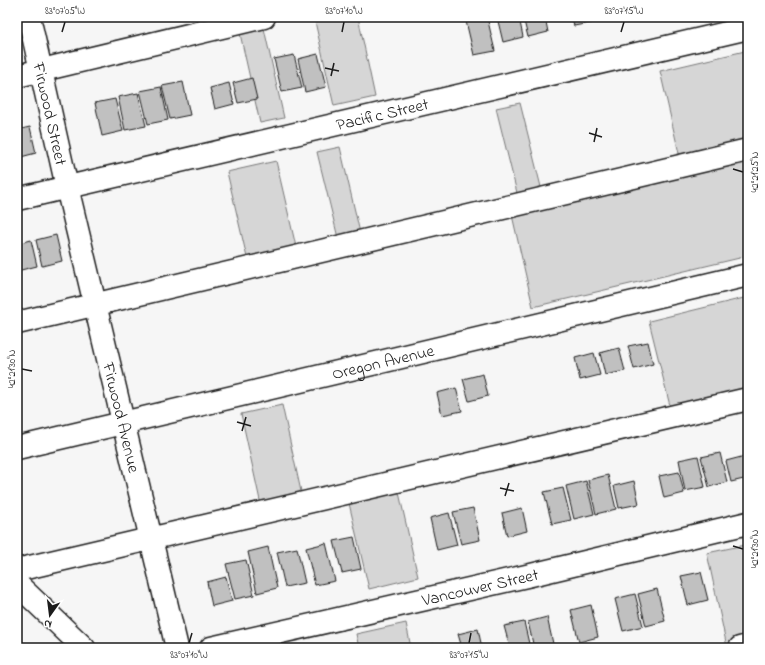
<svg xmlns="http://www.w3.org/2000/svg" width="765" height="665" font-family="'Indie Flower',sans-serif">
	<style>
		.green { fill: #d6d6d6; stroke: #797979 }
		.building { fill: #c0c0c0; stroke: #1c1c1c }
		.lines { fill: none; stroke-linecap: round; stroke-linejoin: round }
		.minor-casing { stroke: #1c1c1c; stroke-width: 25 }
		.minor { stroke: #fff; stroke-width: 22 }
		.ticks { fill: none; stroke: #1c1c1c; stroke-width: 1.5 }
		.labels { text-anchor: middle; stroke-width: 3.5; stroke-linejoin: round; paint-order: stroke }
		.street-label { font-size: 17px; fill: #1c1c1c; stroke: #fff }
		.neatline { fill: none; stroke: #1c1c1c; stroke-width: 1.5 }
		.ticks-label { font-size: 10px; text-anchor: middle; fill: #1c1c1c }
	</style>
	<rect width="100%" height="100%" fill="#f6f6f6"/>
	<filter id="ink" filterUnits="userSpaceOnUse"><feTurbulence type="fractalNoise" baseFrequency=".025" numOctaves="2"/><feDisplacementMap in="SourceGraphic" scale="8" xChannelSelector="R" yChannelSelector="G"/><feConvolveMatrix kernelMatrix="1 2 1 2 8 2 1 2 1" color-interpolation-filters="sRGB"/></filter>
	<g filter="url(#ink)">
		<path class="green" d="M314 17H358L375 97 334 106Z
			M263 24 284 118 260 123 239 29Z
			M745 51 748 65V146L681 162 660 71Z
			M520 103 543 195 519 201 496 108Z
			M340 147 361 237 339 242 317 152Z
			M748 160V256L533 307 512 215Z
			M276 161 297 251 248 262 227 172Z
			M748 297V391L671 410 649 321Z
			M282 405 302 496 261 505 241 414Z
			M398 488 418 577 369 589 348 499Z
			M745 545 748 562V643L727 647 707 553Z
			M406 623 411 648H359L356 634Z"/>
		<path class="building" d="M465 17H487L495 51 474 55Z
			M497 17H519L523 37 503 42Z
			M523 17H545L548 32 528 37Z
			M572 17H594L595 22 574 26Z
			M596 17H617L597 22Z
			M318 54 326 87 305 92 298 59Z
			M294 55 302 88 282 92 274 59Z
			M252 78 257 99 238 103 233 83Z
			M183 82 190 115 170 119 162 86Z
			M229 83 234 104 215 109 210 88Z
			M161 87 168 120 148 124 140 91Z
			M138 93 146 126 125 130 118 97Z
			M115 99 123 131 102 136 95 103Z
			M30 127 36 153 17 158V130Z
			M56 235 62 261 42 266 36 240Z
			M31 240 37 266 17 271V244Z
			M648 342 653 364 634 369 628 346Z
			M619 348 625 371 605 375 600 353Z
			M594 353 600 375 580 380 575 358Z
			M483 374 488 396 469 401 463 379Z
			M456 388 462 411 442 415 437 393Z
			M720 453 727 482 709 487 701 457Z
			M698 456 705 487 685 491 679 460Z
			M745 456 748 478 731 482 726 461Z
			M679 472 684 493 664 498 659 476Z
			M608 475 616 509 596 514 588 480Z
			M586 481 594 514 574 519 566 486Z
			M634 481 639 504 619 508 614 486Z
			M563 488 571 520 552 524 544 492Z
			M473 508 480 540 461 544 453 512Z
			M522 508 527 531 507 536 502 513Z
			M449 513 457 545 437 550 430 518Z
			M354 537 361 569 342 573 334 541Z
			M326 543 335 581 315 585 306 548Z
			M268 547 277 588 257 593 248 552Z
			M297 548 305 583 285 587 277 552Z
			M246 560 254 595 235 599 226 564Z
			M701 572 708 600 688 605 681 576Z
			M226 577 232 601 212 606 207 582Z
			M657 589 665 621 646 626 638 594Z
			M635 594 643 626 623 631 615 599Z
			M591 605 598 637 579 642 571 610Z
			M547 617 554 648H534L528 622Z
			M524 622 530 648H510L504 626Z
			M478 629 482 648H462L458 634Z
			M434 644 435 648H416Z"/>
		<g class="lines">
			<g class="minor-casing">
				<g id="minor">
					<path id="s1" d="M29 17 67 187 177 648"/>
					<path d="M17 76 264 17"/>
					<path id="s2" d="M17 199 748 28"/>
					<path d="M17 323 748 150"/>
					<path id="s3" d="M17 448 748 275"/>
					<path d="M17 570 748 399"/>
					<path d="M17 584 84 648"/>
					<path id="s4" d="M211 648 531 575 748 523"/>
					<path d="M740 648 748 646"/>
				</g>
			</g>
			<use href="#minor" class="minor"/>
		</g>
	</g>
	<path class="ticks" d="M62 32 65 22M342 32 344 22M621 32 624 22M325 68 339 71M331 76 334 63M589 133 602 137M594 142 597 128M733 169 743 172M22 369 32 371M237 422 251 426M242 431 246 417M500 488 514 491M505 496 509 483M733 546 743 549M189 643 192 633M469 643 471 633"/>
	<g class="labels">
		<g class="street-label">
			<text dy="6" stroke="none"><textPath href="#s2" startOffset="375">Pacific Street</textPath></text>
			<text dy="6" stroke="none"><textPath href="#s1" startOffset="99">Firwood Street</textPath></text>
			<text dy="6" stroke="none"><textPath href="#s3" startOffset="376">Oregon Avenue</textPath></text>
			<text dy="6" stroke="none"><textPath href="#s1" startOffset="411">Firwood Avenue</textPath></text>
			<text dy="6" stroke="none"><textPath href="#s4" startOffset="276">Vancouver Street</textPath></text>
		</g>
	</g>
	<rect width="765" height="665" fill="none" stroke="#fff" stroke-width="44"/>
	<g transform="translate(50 615) rotate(194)" stroke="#ffffff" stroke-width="3" paint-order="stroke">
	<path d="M0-3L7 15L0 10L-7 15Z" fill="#1c1c1c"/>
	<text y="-6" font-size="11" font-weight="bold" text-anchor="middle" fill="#1c1c1c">N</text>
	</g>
	<rect x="22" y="22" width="721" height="621" class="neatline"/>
	<g class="ticks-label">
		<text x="65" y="14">83°07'05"W</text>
		<text x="344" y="14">83°07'10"W</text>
		<text x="624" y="14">83°07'15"W</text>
		<text transform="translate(754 172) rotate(-90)" y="4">42°21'25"N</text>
		<text transform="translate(11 369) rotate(-90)" y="4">42°21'30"N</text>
		<text transform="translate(754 549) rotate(-90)" y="4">42°21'30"N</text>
		<text x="189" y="658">83°07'10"W</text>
		<text x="469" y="658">83°07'15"W</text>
	</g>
</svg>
